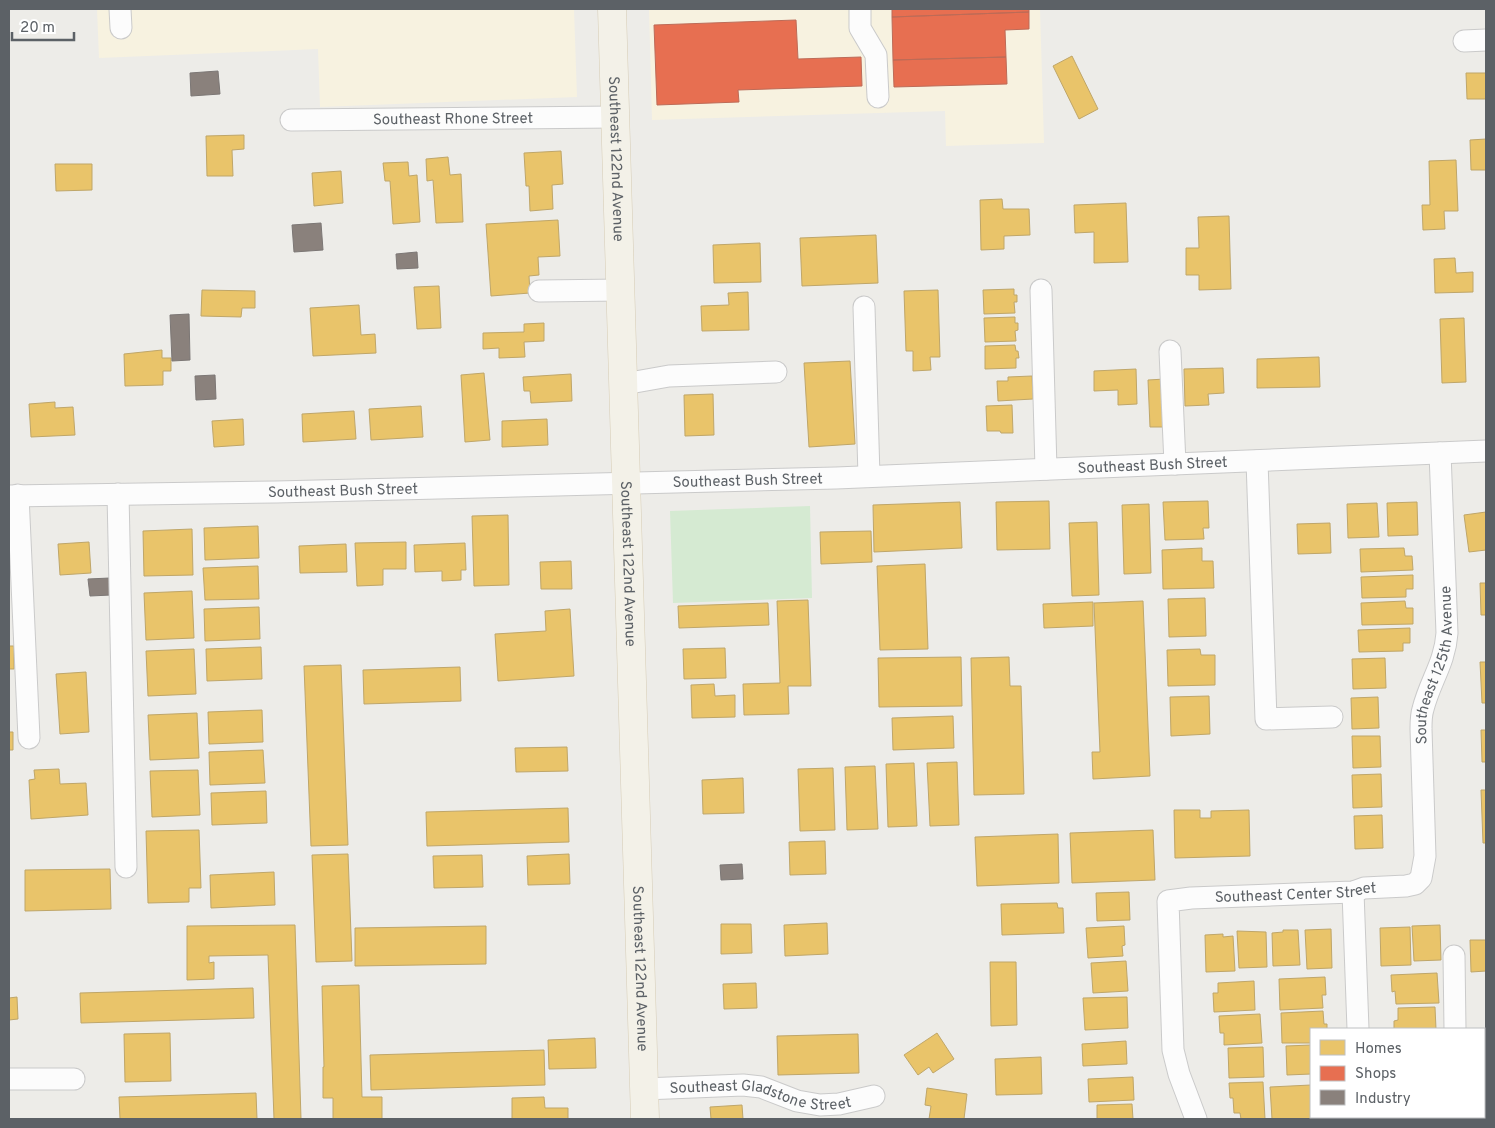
<svg xmlns="http://www.w3.org/2000/svg" width="1495" height="1128" font-family="Overpass,sans-serif">
	<style>
		.commercial { fill: #f7f2e0 }
		.green { fill: #d5ead2 }
		.homes { fill: #e9c46a; stroke: #bfa669 }
		.shops { fill: #e76f51; stroke: #bd6b57 }
		.industry { fill: #8a817c; stroke: #7c7775 }
		.lines { fill: none; stroke-linecap: round; stroke-linejoin: round }
		.minor-casing { stroke: #cacaca; stroke-width: 23 }
		.major-casing { stroke: #d6ccb5; stroke-width: 29 }
		.minor { stroke: #fcfcfc; stroke-width: 21 }
		.major { stroke: #f3f1e8; stroke-width: 28 }
		.labels { text-anchor: middle; stroke-width: 5; stroke-linejoin: round; paint-order: stroke }
		.street-label { font-size: 15px; fill: #5c6166; stroke: #fff }
	</style>
	<rect width="100%" height="100%" fill="#edece8"/>
	<path class="commercial" d="M97 9H574L577 97 320 107 318 49 99 58Z
		M649 9H1040L1044 143 946 146 945 111 652 120Z"/>
	<path class="green" d="M810 506 812 598 673 603 670 511Z"/>
	<path class="homes" d="M1072 56 1098 109 1079 119 1053 66Z
		M1466 73H1486V99H1467Z
		M244 135V149L232 150 233 176H207L206 136Z
		M1486 139V170H1471L1470 140Z
		M561 151 563 184 552 185 553 209 530 211 529 186H526L524 153Z
		M448 157 450 175 461 174 463 222 436 223 433 180 427 181 426 159Z
		M1456 160 1458 211H1444L1445 229 1423 230 1422 205H1430L1429 161Z
		M408 162 409 176 417 175 420 222 393 224 390 181H385L383 163Z
		M55 164H92V190L56 191Z
		M341 171 343 203 314 206 312 173Z
		M1002 199 1003 209H1029L1030 235 1004 236V249L981 250 980 200Z
		M1126 203 1128 262 1094 263V232L1075 233 1074 205Z
		M1229 216 1231 289 1199 290V275H1186V248H1199L1198 217Z
		M558 220 560 256 538 257 539 275 529 276 530 293 491 296 486 224Z
		M876 235 878 283 802 286 800 238Z
		M760 243 761 282 714 283 713 245Z
		M1455 258 1456 273 1473 272V292L1435 293 1434 259Z
		M439 286 441 328 417 329 414 287Z
		M1014 289V295H1017V302H1014L1015 313 984 314 983 290Z
		M202 290 255 291V308H242L241 317 201 316Z
		M938 290 940 357H930L931 370 913 371V351H906L904 291Z
		M748 292 749 330 702 331 701 306 729 305 728 293Z
		M359 305 361 335 375 334 376 353 313 356 310 308Z
		M1015 317V323H1018V330L1015 331 1016 341 985 342 984 318Z
		M1464 318 1466 382 1442 383 1440 319Z
		M544 323V341L524 342 525 357 499 358V348L483 349V333L524 332V324Z
		M1015 345 1016 351H1018L1019 358H1016V368L985 369V346Z
		M162 350V358H171V371H163V385L125 386 124 354Z
		M1319 357 1320 387 1257 388V359Z
		M850 361 855 444 809 447 804 363Z
		M1223 368 1224 393 1208 394 1209 405 1185 406 1184 369Z
		M1136 369 1137 404 1118 405V390L1094 391V371Z
		M484 373 490 440 465 442 461 375Z
		M571 374 572 401 531 403 530 391H524L523 377Z
		M1032 376 1033 399 998 401 997 381H1008V377Z
		M1165 379 1167 427H1150L1148 380Z
		M713 394 714 435 685 436 684 395Z
		M55 402V408L73 407 75 435 31 437 29 404Z
		M1012 405 1013 433H1001L1000 431H987L986 406Z
		M421 406 423 437 371 440 369 409Z
		M354 411 356 439 303 442 302 414Z
		M243 419 244 445 214 447 212 421Z
		M547 419 548 445 502 447V421Z
		M1049 501 1050 549 997 550 996 502Z
		M1208 501 1209 528H1203L1204 539 1165 540 1163 502Z
		M960 502 962 548 874 552 873 505Z
		M1417 502 1418 535 1388 536 1387 503Z
		M1377 503 1379 537 1348 538 1347 504Z
		M1149 504 1151 573 1124 574 1122 505Z
		M1486 512V550L1469 552 1464 515Z
		M508 515 509 585 474 586 472 516Z
		M1097 522 1099 595 1072 596 1069 523Z
		M1330 523 1331 553 1298 554 1297 524Z
		M258 526 259 558 205 560 204 528Z
		M192 529 193 575 144 576 143 531Z
		M871 531 872 562 821 564 820 532Z
		M89 542 91 573 60 575 58 544Z
		M406 542V569H383V585L357 586 355 543Z
		M465 543 466 570H461V580L442 581V571L415 572 414 545Z
		M346 544 347 572 300 573 299 546Z
		M1202 548V561H1213L1214 588 1163 589 1162 550Z
		M1404 548 1405 556H1412L1413 570 1361 572 1360 549Z
		M571 561 572 589H541L540 562Z
		M925 564 928 649 880 650 877 566Z
		M258 566 259 599 205 600 203 568Z
		M1413 575V589H1406V597L1362 598 1361 577Z
		M1480 583H1486V615H1481Z
		M192 591 194 638 146 640 144 593Z
		M1205 598 1206 636 1169 637 1168 599Z
		M808 600 811 686H788L789 714 744 715 743 684 780 683 777 601Z
		M1143 601 1150 776 1093 779 1092 752H1100L1094 603Z
		M1405 601 1406 608H1413V624L1362 625 1361 603Z
		M1093 602V626L1044 628 1043 604Z
		M768 603 769 625 679 628 678 606Z
		M259 607 260 639 205 641 204 609Z
		M570 609 574 676 498 681 495 634 546 631 545 611Z
		M1410 628V643H1403V651L1359 652 1358 630Z
		M9 646H14V669H9Z
		M261 647 262 679 207 681 206 649Z
		M725 648 726 678 684 679 683 649Z
		M194 649 196 694 148 696 146 651Z
		M1200 649 1201 655H1215V685L1168 686 1167 650Z
		M961 657 962 706 879 707 878 658Z
		M1009 657 1010 686H1021L1024 794 974 795 971 658Z
		M1385 658 1386 688 1353 689 1352 659Z
		M1480 662H1486V703H1482Z
		M341 665 348 845 311 846 304 666Z
		M460 667 461 701 364 704 363 670Z
		M86 672 89 732 60 734 56 674Z
		M714 684 715 696 735 695V717L692 718 691 685Z
		M1209 696 1210 734 1171 736 1170 697Z
		M1378 697 1379 728 1352 729 1351 698Z
		M262 710 263 742 209 744 208 712Z
		M197 713 199 758 150 760 148 715Z
		M953 716 954 748 893 750 892 718Z
		M1481 730H1486V762H1482Z
		M9 732H13V750H9Z
		M1352 736H1380L1381 767 1353 768Z
		M567 747 568 771 516 772 515 748Z
		M263 750 265 783 210 785 209 752Z
		M957 762 959 825 930 826 927 763Z
		M914 763 917 826 888 827 886 764Z
		M875 766 878 829 847 830 845 767Z
		M833 768 835 830 800 831 798 769Z
		M59 769 60 784 86 783 88 815 31 819 29 780 35 779 34 770Z
		M198 770 200 815 152 817 150 771Z
		M1381 774 1382 807 1353 808 1352 775Z
		M743 778 744 813 703 814 702 780Z
		M1481 790H1486V843H1483Z
		M266 791 267 823 212 825 211 793Z
		M568 808 569 842 427 846 426 812Z
		M1174 810H1200V818H1211V811L1249 810 1250 856 1175 858Z
		M1382 815 1383 848 1355 849 1354 816Z
		M199 830 201 888H189V902L148 903 146 831Z
		M1153 830 1155 880 1072 883 1070 833Z
		M1058 834 1059 883 977 886 975 837Z
		M825 841 826 874 790 875 789 842Z
		M348 854 352 961 316 962 312 855Z
		M569 854 570 884 528 885 527 856Z
		M482 855 483 887 434 888 433 856Z
		M110 869 111 909 25 911V870Z
		M274 872 275 905 211 908 210 875Z
		M1129 892 1130 920 1097 921 1096 893Z
		M1057 903 1058 908H1063L1064 933 1002 935 1001 904Z
		M827 923 828 954 785 956 784 925Z
		M721 924H751L752 953 721 954Z
		M295 925 301 1119H274L268 955 209 956V963L214 962V979L187 980V926Z
		M1440 925 1441 960 1414 961 1412 926Z
		M486 926V964L355 966V928Z
		M1124 926 1125 945 1122 946 1123 956 1088 958 1086 928Z
		M1410 927 1411 965 1381 966 1380 928Z
		M1331 929 1332 968 1307 969 1305 930Z
		M1283 930H1298L1300 965 1273 966 1272 933 1283 932Z
		M1237 931 1266 932 1267 967 1239 968Z
		M1223 934V937L1233 936 1235 971 1206 972 1205 935Z
		M1470 940H1486V971L1471 972Z
		M1126 961 1128 991 1093 993 1091 963Z
		M990 962H1016L1017 1025 991 1026Z
		M1437 973 1439 1003 1396 1004 1395 991 1392 992 1391 975Z
		M1325 977 1326 995H1322L1323 1008 1280 1010 1279 979Z
		M1254 981 1255 1010 1214 1012 1213 993H1218V983Z
		M756 983 757 1008 724 1009 723 984Z
		M359 985 362 1097H382V1119H333V1098H323V1067H324L322 986Z
		M253 988 254 1018 81 1023 80 993Z
		M17 997 18 1019 9 1020V998Z
		M1127 997 1128 1028 1085 1030 1083 998Z
		M1435 1007 1436 1029H1394V1021L1398 1020V1008Z
		M1323 1011 1324 1024H1327V1029H1311V1043H1282L1281 1013Z
		M1260 1014 1262 1043 1224 1045V1033H1220L1219 1016Z
		M170 1033 171 1081 125 1082 124 1034Z
		M937 1033 954 1059 933 1073 929 1067 918 1075 904 1055Z
		M858 1034 859 1073 778 1075 777 1036Z
		M595 1038 596 1068 549 1069 548 1040Z
		M1126 1041 1127 1064 1083 1066 1082 1044Z
		M1311 1045V1074L1287 1075 1286 1046Z
		M1263 1047 1264 1077 1229 1078 1228 1048Z
		M544 1050 545 1085 371 1090 370 1055Z
		M1041 1057 1042 1094 996 1095 995 1059Z
		M1133 1077 1134 1100 1089 1102 1088 1079Z
		M1263 1082 1265 1119H1241L1240 1113H1234L1233 1098H1230L1229 1083Z
		M1311 1085V1117H1316V1119H1272L1270 1087Z
		M927 1088 967 1094 964 1119H929L931 1106 925 1105Z
		M256 1093 257 1119H120L119 1097Z
		M544 1097 545 1108H568V1119H512V1098Z
		M1132 1104 1133 1119H1097V1105Z
		M742 1105 743 1119H711L710 1107Z
		M1394 1117H1419V1119H1394Z"/>
	<path class="shops" d="M892 9H1029V12L892 17Z
		M1029 12V29L1005 30 1006 57 893 60 892 17Z
		M796 20 798 59 861 57 862 86 738 90 739 102 657 105 654 25Z
		M1006 57 1007 84 894 87 893 60Z"/>
	<path class="industry" d="M218 71 220 94 191 96 190 73Z
		M321 223 323 250 294 252 292 225Z
		M417 252 418 268 397 269 396 254Z
		M189 314 190 360 172 361 170 315Z
		M215 375 216 399 196 400 195 376Z
		M110 578 111 595 90 596 88 579Z
		M742 864 743 879 721 880 720 865Z"/>
	<g class="lines">
		<g class="minor-casing">
			<g id="minor">
				<path d="M120 9 121 28"/>
				<path d="M860 9V28L876 55 878 97"/>
				<path d="M1464 41 1486 40"/>
				<path id="s1" d="M291 120 616 117"/>
				<path d="M1041 290 1046 469"/>
				<path d="M539 291 621 290"/>
				<path d="M864 307 869 476"/>
				<path d="M1170 351 1175 464"/>
				<path d="M624 384 669 376 776 372"/>
				<path d="M1257 461 1266 719 1332 717"/>
				<path d="M118 494 126 867"/>
				<path d="M18 495 29 738"/>
				<path id="s2" d="M9 496 276 492 836 478 1486 451"/>
				<path d="M1353 892 1358 1029"/>
				<path d="M1454 956 1455 1029"/>
				<path d="M9 1079H74"/>
				<path id="s3" d="M644 1089 743 1085 761 1087 797 1101 820 1105 839 1104 874 1096"/>
				<path d="M1460 1117V1119"/>
				<path id="s4" d="M1196 1119 1179 1074 1173 1050 1168 901 1191 898 1353 892 1364 888 1406 886 1415 884 1421 878 1425 856 1421 729C1421 723 1421 715 1423 709 1430 681 1445 663 1447 633L1440 453"/>
			</g>
		</g>
		<g class="major-casing">
			<g id="major">
				<path id="s5" d="M612 9 645 1119"/>
			</g>
		</g>
		<use href="#minor" class="minor"/>
		<use href="#major" class="major"/>
	</g>
	<g class="labels">
		<g class="street-label">
			<text dy="5" stroke="none"><textPath href="#s1" startOffset="162">Southeast Rhone Street</textPath></text>
			<text dy="5" stroke="none"><textPath href="#s5" startOffset="150">Southeast 122nd Avenue</textPath></text>
			<text dy="5" stroke="none"><textPath href="#s2" startOffset="1144">Southeast Bush Street</textPath></text>
			<text dy="5" stroke="none"><textPath href="#s2" startOffset="739">Southeast Bush Street</textPath></text>
			<text dy="5" stroke="none"><textPath href="#s2" startOffset="334">Southeast Bush Street</textPath></text>
			<text dy="5" stroke="none"><textPath href="#s5" startOffset="555">Southeast 122nd Avenue</textPath></text>
			<text dy="5" stroke="none"><textPath href="#s4" startOffset="694">Southeast 125th Avenue</textPath></text>
			<text dy="5" stroke="none"><textPath href="#s4" startOffset="350">Southeast Center Street</textPath></text>
			<text dy="5" stroke="none"><textPath href="#s5" startOffset="960">Southeast 122nd Avenue</textPath></text>
			<text dy="5" stroke="none"><textPath href="#s3" startOffset="118">Southeast Gladstone Street</textPath></text>
		</g>
	</g>
	<rect width="1495" height="1128" fill="none" stroke="#5c6166" stroke-width="20"/>
	<rect x="1310" y="1028" width="175" height="90" fill="#ffffff" stroke="#bec0c2"/>
	<rect x="1320" y="1040" width="25" height="15" fill="#e9c46a" stroke="#bec0c2"/>
	<text x="1355" y="1053" font-size="15" fill="#5c6166">Homes</text>
	<rect x="1320" y="1066" width="25" height="15" fill="#e76f51" stroke="#bec0c2"/>
	<text x="1355" y="1078" font-size="15" fill="#5c6166">Shops</text>
	<rect x="1320" y="1090" width="25" height="15" fill="#8a817c" stroke="#bec0c2"/>
	<text x="1355" y="1103" font-size="15" fill="#5c6166">Industry</text>
	<path d="M12 32v8h62v-8" fill="none" stroke="#5c6166" stroke-width="2.5"/>
	<text x="20" y="32" font-size="15" fill="#5c6166" stroke="#ffffff" stroke-width="4" paint-order="stroke">20 m</text>
</svg>
